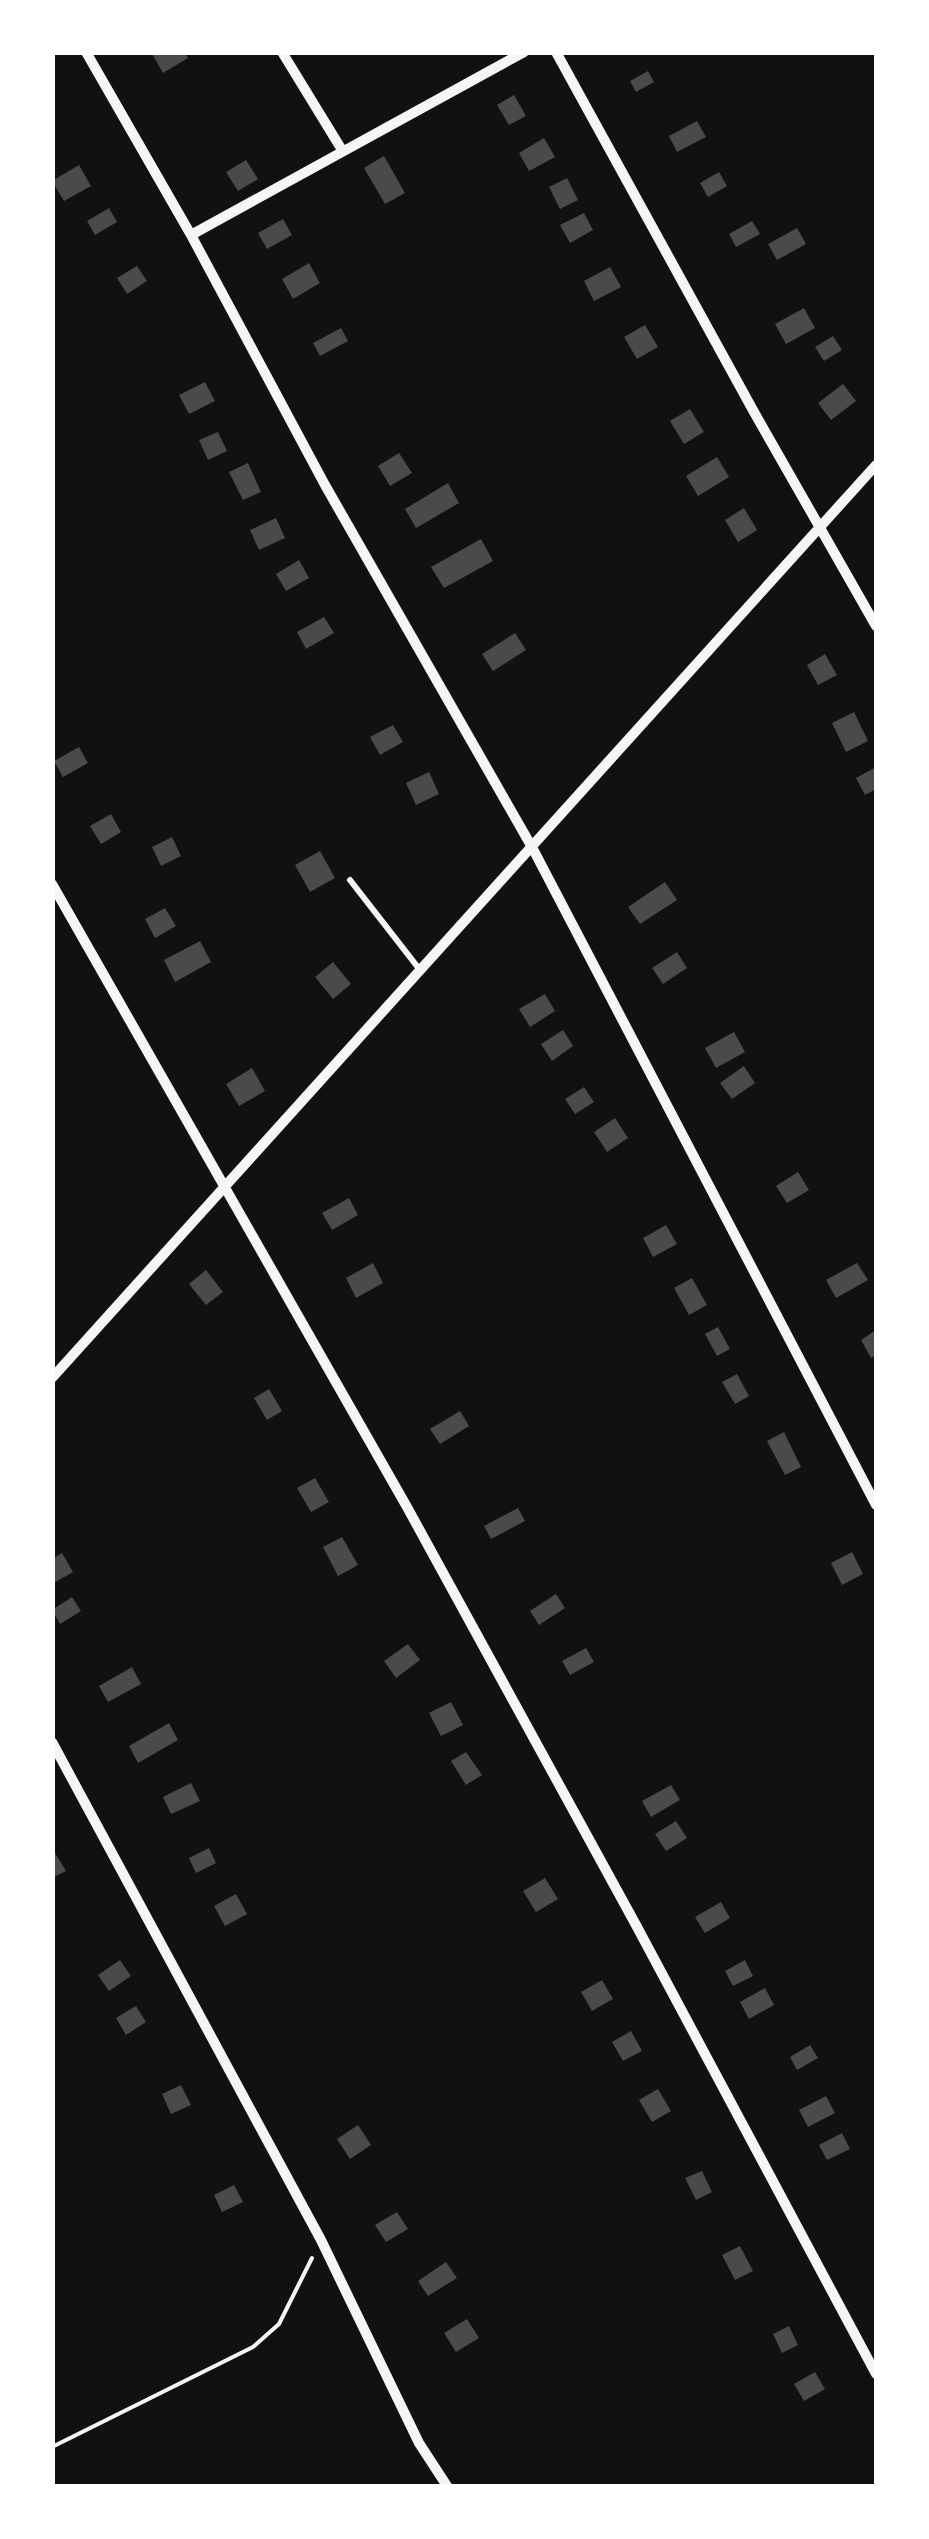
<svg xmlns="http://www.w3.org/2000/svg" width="929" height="2539" font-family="'Work Sans',sans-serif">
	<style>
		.building { fill: #4a4a4a }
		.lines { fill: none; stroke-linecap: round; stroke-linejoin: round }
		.path { stroke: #f5f5f5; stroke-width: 4 }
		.service { stroke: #f5f5f5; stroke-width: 6 }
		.minor { stroke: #f5f5f5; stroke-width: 10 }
	</style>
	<rect width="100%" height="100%" fill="#111"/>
	<path class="building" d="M151 52H184L188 58 163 73Z
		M648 71 654 82 636 92 630 81Z
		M514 95 526 116 509 125 497 105Z
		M697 121 706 137 677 152 669 136Z
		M544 138 555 157 529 171 519 153Z
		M384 156 405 193 385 204 364 168Z
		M246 160 258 179 238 191 226 172Z
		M79 165 91 186 64 201 52 181Z
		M719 172 727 186 708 197 700 183Z
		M567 178 578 200 560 209 549 187Z
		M109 208 117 222 95 235 87 221Z
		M584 213 593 230 570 243 560 225Z
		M283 219 292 235 267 249 258 233Z
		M752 221 760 234 736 247 729 234Z
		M797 228 806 244 777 260 768 244Z
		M309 263 320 283 293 299 282 279Z
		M137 266 147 281 127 294 117 278Z
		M610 267 621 287 594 301 584 281Z
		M804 308 815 328 786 344 775 324Z
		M645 325 658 347 637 359 624 337Z
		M341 328 348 341 320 356 313 343Z
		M833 336 842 350 824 361 815 347Z
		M205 382 215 401 189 414 179 395Z
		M843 384 856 401 831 420 818 403Z
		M690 409 704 432 684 444 670 421Z
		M218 432 227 451 208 460 199 440Z
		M399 453 412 473 390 486 378 466Z
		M717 457 729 477 698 496 686 476Z
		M248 463 261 492 243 500 229 472Z
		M448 483 459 503 416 528 405 509Z
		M744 508 757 530 738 542 725 520Z
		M276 518 285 538 259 550 250 530Z
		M481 539 493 561 444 588 431 567Z
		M299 560 309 578 286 591 276 574Z
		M324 617 334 633 306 649 297 632Z
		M515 633 526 650 493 671 482 654Z
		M825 654 837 675 818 685 807 665Z
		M854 712 868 741 846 752 832 723Z
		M393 725 403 742 380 755 370 737Z
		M79 747 88 763 63 777 54 761Z
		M876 767V789L865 795 856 778Z
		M429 772 439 794 416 805 406 783Z
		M111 814 121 832 101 844 90 826Z
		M172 837 181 856 161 866 152 847Z
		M320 851 335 878 310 892 295 865Z
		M665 882 677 900 640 924 628 907Z
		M165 908 176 926 155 938 145 919Z
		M200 941 211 962 175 982 164 960Z
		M677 952 687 968 663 984 652 968Z
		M333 962 351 984 333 999 315 977Z
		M545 994 555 1011 530 1027 519 1009Z
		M563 1030 573 1046 552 1061 541 1044Z
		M734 1032 745 1052 716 1068 705 1048Z
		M744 1066 755 1083 732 1099 720 1083Z
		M252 1068 265 1091 239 1106 226 1084Z
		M584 1087 594 1102 575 1114 565 1099Z
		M615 1118 628 1138 607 1152 594 1132Z
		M798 1172 809 1190 787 1203 776 1186Z
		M349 1198 358 1215 332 1230 322 1213Z
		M666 1225 677 1244 653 1257 643 1238Z
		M373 1263 383 1283 356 1298 346 1278Z
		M857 1263 868 1280 836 1298 826 1280Z
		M206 1270 223 1292 206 1305 189 1284Z
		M692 1278 707 1305 689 1315 674 1288Z
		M718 1327 730 1349 717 1356 705 1334Z
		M876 1330V1355L871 1358 861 1340Z
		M737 1374 749 1396 735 1404 722 1382Z
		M269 1389 282 1411 267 1420 254 1398Z
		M460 1411 469 1426 440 1444 430 1429Z
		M784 1432 801 1467 785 1475 767 1441Z
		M315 1478 329 1502 311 1512 297 1488Z
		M518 1508 525 1521 491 1539 484 1526Z
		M342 1537 358 1565 338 1576 323 1547Z
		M852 1552 863 1574 842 1585 831 1563Z
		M62 1553 73 1572 52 1584V1559Z
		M556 1594 565 1608 539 1625 530 1611Z
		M72 1597 81 1611 60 1624 52 1610Z
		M408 1644 420 1660 396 1678 384 1661Z
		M586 1648 594 1662 570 1675 562 1661Z
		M132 1667 141 1684 108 1702 99 1686Z
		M451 1702 463 1725 441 1736 429 1713Z
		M169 1723 178 1740 138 1763 129 1746Z
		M466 1752 482 1775 466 1785 451 1761Z
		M191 1783 200 1801 171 1814 163 1797Z
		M671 1785 680 1800 651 1817 642 1801Z
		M676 1821 687 1838 666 1851 655 1834Z
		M52 1848 66 1871 52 1878Z
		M209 1848 216 1863 196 1873 189 1858Z
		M545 1878 558 1899 536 1912 523 1891Z
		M236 1894 247 1914 225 1926 214 1906Z
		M721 1902 730 1918 705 1933 695 1917Z
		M120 1960 131 1976 109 1991 98 1975Z
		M745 1960 753 1976 733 1986 725 1971Z
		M602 1980 613 1999 592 2011 581 1992Z
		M765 1988 774 2005 749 2019 740 2002Z
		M136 2006 146 2022 126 2035 116 2018Z
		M631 2031 642 2051 623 2061 612 2042Z
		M810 2045 818 2058 797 2070 790 2057Z
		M181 2085 191 2105 171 2114 162 2094Z
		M658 2089 671 2111 652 2122 639 2100Z
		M826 2096 835 2113 808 2127 799 2110Z
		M358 2125 371 2145 350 2159 337 2139Z
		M842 2133 850 2149 827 2160 819 2145Z
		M702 2171 712 2192 696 2200 685 2178Z
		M234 2185 243 2202 222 2212 214 2195Z
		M397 2212 408 2229 386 2242 375 2225Z
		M740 2246 753 2271 735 2280 722 2255Z
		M446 2262 457 2278 428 2296 418 2281Z
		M467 2319 479 2338 456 2352 444 2333Z
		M789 2326 798 2345 782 2353 773 2334Z
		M815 2372 825 2389 804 2401 794 2384Z"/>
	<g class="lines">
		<path class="path" d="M54 2446 253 2347 279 2324 312 2258"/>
		<path class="service" d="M350 880 420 970"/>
		<path class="minor" d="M86 52 191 235 325 485 533 849 876 1505
			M282 52 342 150
			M556 52 754 412 876 626
			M191 235 524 52
			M52 884 407 1507 636 1925 876 2374
			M52 1378 876 465
			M52 1742 321 2240 419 2443 447 2486"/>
	</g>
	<rect width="929" height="2539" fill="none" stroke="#ffffff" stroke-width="110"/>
</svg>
